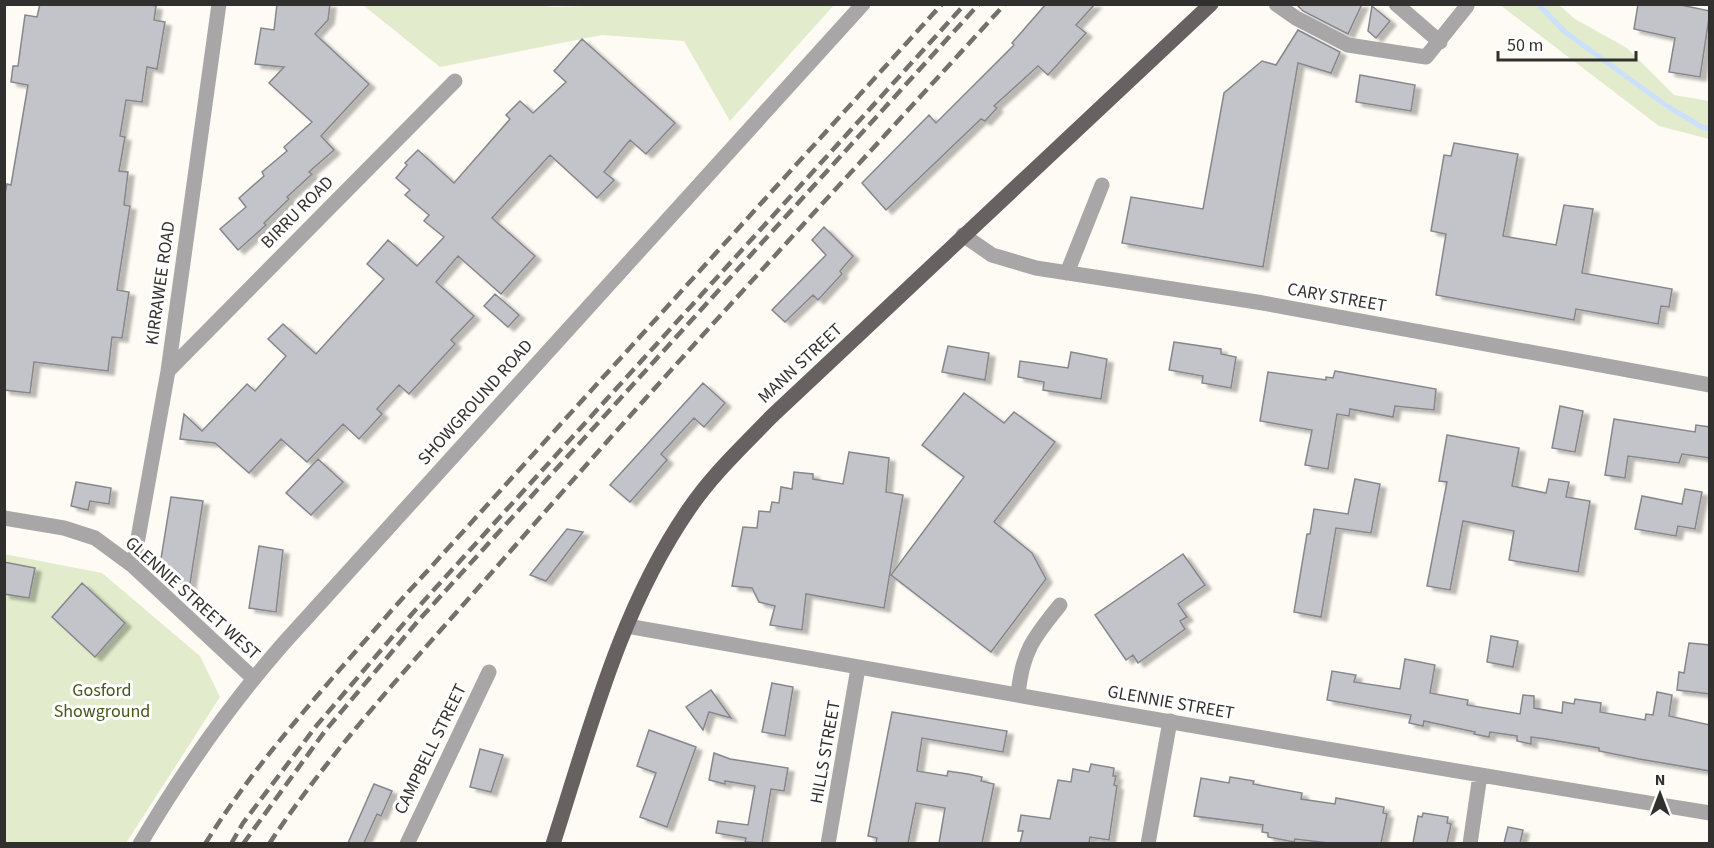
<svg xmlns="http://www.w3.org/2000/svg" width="1714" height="848" font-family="'Source Sans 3',sans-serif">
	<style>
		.green { fill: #e2eccc }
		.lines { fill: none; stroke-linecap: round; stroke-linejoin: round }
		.stream { stroke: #cbe0fd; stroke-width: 5 }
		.building { fill: #c3c3ca; stroke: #86878d; stroke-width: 1.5; filter: url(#shadow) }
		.minor { stroke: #a9a6a7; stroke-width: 15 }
		.major { stroke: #676162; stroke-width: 15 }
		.rail { stroke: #73706d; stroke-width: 4.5; stroke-dasharray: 12 6; stroke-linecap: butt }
		.labels { text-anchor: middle; stroke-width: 6; stroke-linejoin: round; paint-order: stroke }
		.street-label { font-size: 18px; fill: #32302e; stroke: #fff }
		.park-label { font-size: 18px; fill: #485617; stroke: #fff }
	</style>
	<defs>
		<filter id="shadow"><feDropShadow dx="6" dy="4" stdDeviation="1.5" flood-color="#0004"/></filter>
	</defs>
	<rect width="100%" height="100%" fill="#fefaf4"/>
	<path class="green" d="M533 4 554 7 638 4 834 5 730 121 684 41 602 35 440 67 363 5Z
		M1500 5H1559L1575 19 1627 48 1674 95 1709 101V139L1659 126Z
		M4 554 102 573 200 656 220 697 126 843H5Z"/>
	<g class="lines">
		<path class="stream" d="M1538 4 1565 32 1667 106 1702 127 1710 129"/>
	</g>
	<path class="building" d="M40 4H145L156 6 154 20 165 22 157 69 147 67 142 102 126 100 120 136 125 137 119 171 128 172 124 205 130 206 117 290 129 292 122 338 112 337 108 371 34 362 30 393 4 390V198L7 184 11 185 28 85 11 82 13 66H18L25 15 37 17Z
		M277 4H330L328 20 315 34 369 84 321 136 334 150 309 172 312 174 287 197 289 199 264 223 266 225 238 250 220 229 246 207 239 198 264 176 262 172 287 151 284 147 312 122 269 83 284 67 255 64 261 28 274 30Z
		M1046 4H1095L1076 25 1086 33 1048 75 1038 66 994 106 997 108 985 121 981 119 886 210 862 183 929 115 936 123 1014 45 1012 43Z
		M1296 4H1362L1348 34 1303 11Z
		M1638 4H1676L1710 11 1700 77 1669 72 1675 38 1634 29Z
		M1372 6 1390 21 1376 38 1368 31Z
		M1298 30 1340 52 1331 73 1298 63 1263 267 1122 243 1131 197 1203 209 1224 93 1262 61 1276 65Z
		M582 39 675 123 646 154 630 140 604 172 614 180 597 198 550 155 492 218 535 256 501 294 458 256 436 282 474 316 451 340 455 344 409 394 399 385 377 409 382 414 359 439 343 424 307 462 281 439 249 473 215 443 180 439 184 414 202 431 247 384 255 391 286 356 268 339 283 324 316 354 384 279 367 264 388 240 417 266 444 237 424 221 429 215 405 195 410 190 396 178 407 165 405 163 418 150 454 183 510 119 506 115 520 101 533 113 566 82 554 71Z
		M1360 75 1415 85 1411 111 1356 102Z
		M1454 143 1518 154 1503 236 1556 245 1564 205 1593 209 1582 273 1672 289 1669 307 1661 306 1658 324 1576 309 1574 320 1436 295 1446 234 1431 231 1444 155 1451 156Z
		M824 227 853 256 840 271 842 274 818 300 813 295 785 322 772 310 826 255 812 240Z
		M495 294 519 315 508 327 484 306Z
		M1174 342 1221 349V354L1236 357 1231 388 1202 383 1203 376 1169 370Z
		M948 346 989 353 985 380 942 372Z
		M1071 352 1107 359 1101 399 1043 390 1044 382 1018 377 1020 361 1068 368Z
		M1335 371 1436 389 1434 410 1395 406 1393 417 1350 409 1349 416 1337 414 1328 469 1305 465 1312 430 1260 421 1268 372 1326 380V377L1333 378Z
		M703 383 725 403 704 427 694 418 661 454 667 460 630 502 610 485Z
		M964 393 1004 423 1014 412 1055 442 994 522 1032 553 1046 579 991 652 891 575 964 477 922 445Z
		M1560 406 1583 411 1575 452 1552 448Z
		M1614 419 1695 432 1696 425 1710 427V458L1682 454 1679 463 1628 456 1625 478 1605 475Z
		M1447 435 1519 448 1512 486 1546 493 1549 479 1569 482 1566 497 1590 501 1578 572 1509 560 1514 531 1463 521 1450 590 1427 586 1447 482 1439 481Z
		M849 452 889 458 886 492 903 495 884 608 806 594 802 630 770 625 775 606 759 602 752 588 732 586 743 527 757 528 759 511 770 512 772 502 779 503 781 487 792 489 794 472 813 474V479L843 484Z
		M318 459 343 482 311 515 286 493Z
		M1355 479 1380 484 1371 533 1336 528 1321 617 1294 612 1307 534H1310L1314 509 1348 514Z
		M76 482 111 488 109 504 90 501 88 510 71 506Z
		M1685 489 1702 492 1695 529 1678 526 1676 536 1635 529 1642 496 1682 504Z
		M171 497 203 501 189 590 160 565Z
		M567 529 583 532 546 581 530 575Z
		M259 546 283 550 276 612 249 608Z
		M1183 554 1205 585 1178 604 1187 617 1180 621 1185 629 1138 663 1133 655 1126 660 1095 615Z
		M4 562 35 568 29 598 4 594Z
		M82 583 125 623 95 657 52 617Z
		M1491 636 1518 641 1513 667 1487 662Z
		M1689 643 1710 645V694L1677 690 1679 672 1684 673Z
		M1405 659 1435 665 1430 693 1468 700 1467 705 1520 714 1523 695 1534 696V708L1562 713 1563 702 1574 704 1575 699 1601 703 1600 712 1645 720 1646 714 1653 715 1657 692 1672 695 1669 716 1710 725V771L1639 759 1599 751V748L1546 739 1531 737V744L1517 741V736L1490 732 1489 737 1474 734 1475 732 1424 721 1423 726 1409 723 1411 715 1327 700 1332 671 1356 675 1354 682 1400 689Z
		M772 683 793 687 785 736 762 732Z
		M711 690 731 718 709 712 703 730 686 707Z
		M892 712 1007 731 1003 752 922 738 917 771 947 776 948 771 968 774 982 777 981 781 994 784 982 843H939L945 808 916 803 908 843H876L877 838 868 836Z
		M649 730 696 747 667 827 640 817 656 773 637 766Z
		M480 749 503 755 491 792 470 787Z
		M714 753 730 759 788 768 784 791 771 789 762 843 745 842 746 838 716 833 718 821 748 825 755 786 725 781V784L709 780Z
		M1091 764 1114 768 1113 776H1116L1114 785 1117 786 1109 840 1090 837 1089 843H1020L1023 831H1018L1021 815 1050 819 1058 780 1071 782 1073 769 1089 772Z
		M1230 777 1254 781 1253 784 1302 793 1301 799 1335 804 1336 798 1384 807 1383 813 1387 814 1381 843H1329L1295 839 1294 842 1268 837V833L1262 832 1263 825 1194 816 1201 778 1229 783Z
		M374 784 392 791 381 816 377 814 364 843H348Z
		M1423 813 1448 817 1447 823 1451 824 1447 843H1413L1418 816 1422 817Z
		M1508 827 1523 830 1520 843H1504Z"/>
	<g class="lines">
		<path class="minor" d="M1276 4 1296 18 1348 45 1426 57 1467 6 1465 4
			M1396 4 1440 42
			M963 235 992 255 1036 268 1257 302 1710 385
			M1067 273 1102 185
			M168 371 455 81
			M4 518 64 528 95 538 133 566 253 678
			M133 566 168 371 219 4
			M627 626C987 690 1348 754 1710 813
			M1018 695C1022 652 1033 638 1060 605
			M140 844C182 773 229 706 283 644L863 4
			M407 844 489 672
			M828 844 858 668
			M1148 844 1170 721
			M1470 844 1480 775"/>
		<path class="major" d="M553 844C590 729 620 609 689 509 712 475 742 447 771 417L1211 4"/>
		<path class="rail" d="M205 844C258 759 326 686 391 611L942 4
			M231 844 243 823 317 725 411 615 965 4
			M243 844 325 731 418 621 979 4
			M269 844C338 740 426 648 508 554 670 368 838 187 1005 4"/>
	</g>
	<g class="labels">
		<g class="street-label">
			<text transform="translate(297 212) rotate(-45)" y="6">BIRRU ROAD</text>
			<text transform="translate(160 283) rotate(-82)" y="6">KIRRAWEE ROAD</text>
			<text transform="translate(1337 297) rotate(10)" y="6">CARY STREET</text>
			<text transform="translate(800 363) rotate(-43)" y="6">MANN STREET</text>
			<text transform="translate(475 402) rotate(-48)" y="6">SHOWGROUND ROAD</text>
			<text transform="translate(193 598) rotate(42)" y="6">GLENNIE STREET WEST</text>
			<text transform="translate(1171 702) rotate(10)" y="6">GLENNIE STREET</text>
			<text transform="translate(430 749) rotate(-64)" y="6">CAMPBELL STREET</text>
			<text transform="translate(825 752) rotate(-80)" y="6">HILLS STREET</text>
		</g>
		<g class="park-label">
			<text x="102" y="696">Gosford<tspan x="102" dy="21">Showground</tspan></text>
		</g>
	</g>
	<rect width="1714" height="848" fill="none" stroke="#32302e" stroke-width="12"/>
	<g transform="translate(1660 794)" stroke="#ffffff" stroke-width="4.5" paint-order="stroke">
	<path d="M0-4.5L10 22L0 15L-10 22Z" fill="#32302e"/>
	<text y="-9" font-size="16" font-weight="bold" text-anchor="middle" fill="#32302e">N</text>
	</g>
	<path d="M1498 51v9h138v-9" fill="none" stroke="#32302e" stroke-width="3"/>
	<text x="1507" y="51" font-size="18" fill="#32302e" stroke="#ffffff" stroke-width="4.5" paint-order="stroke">50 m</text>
</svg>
